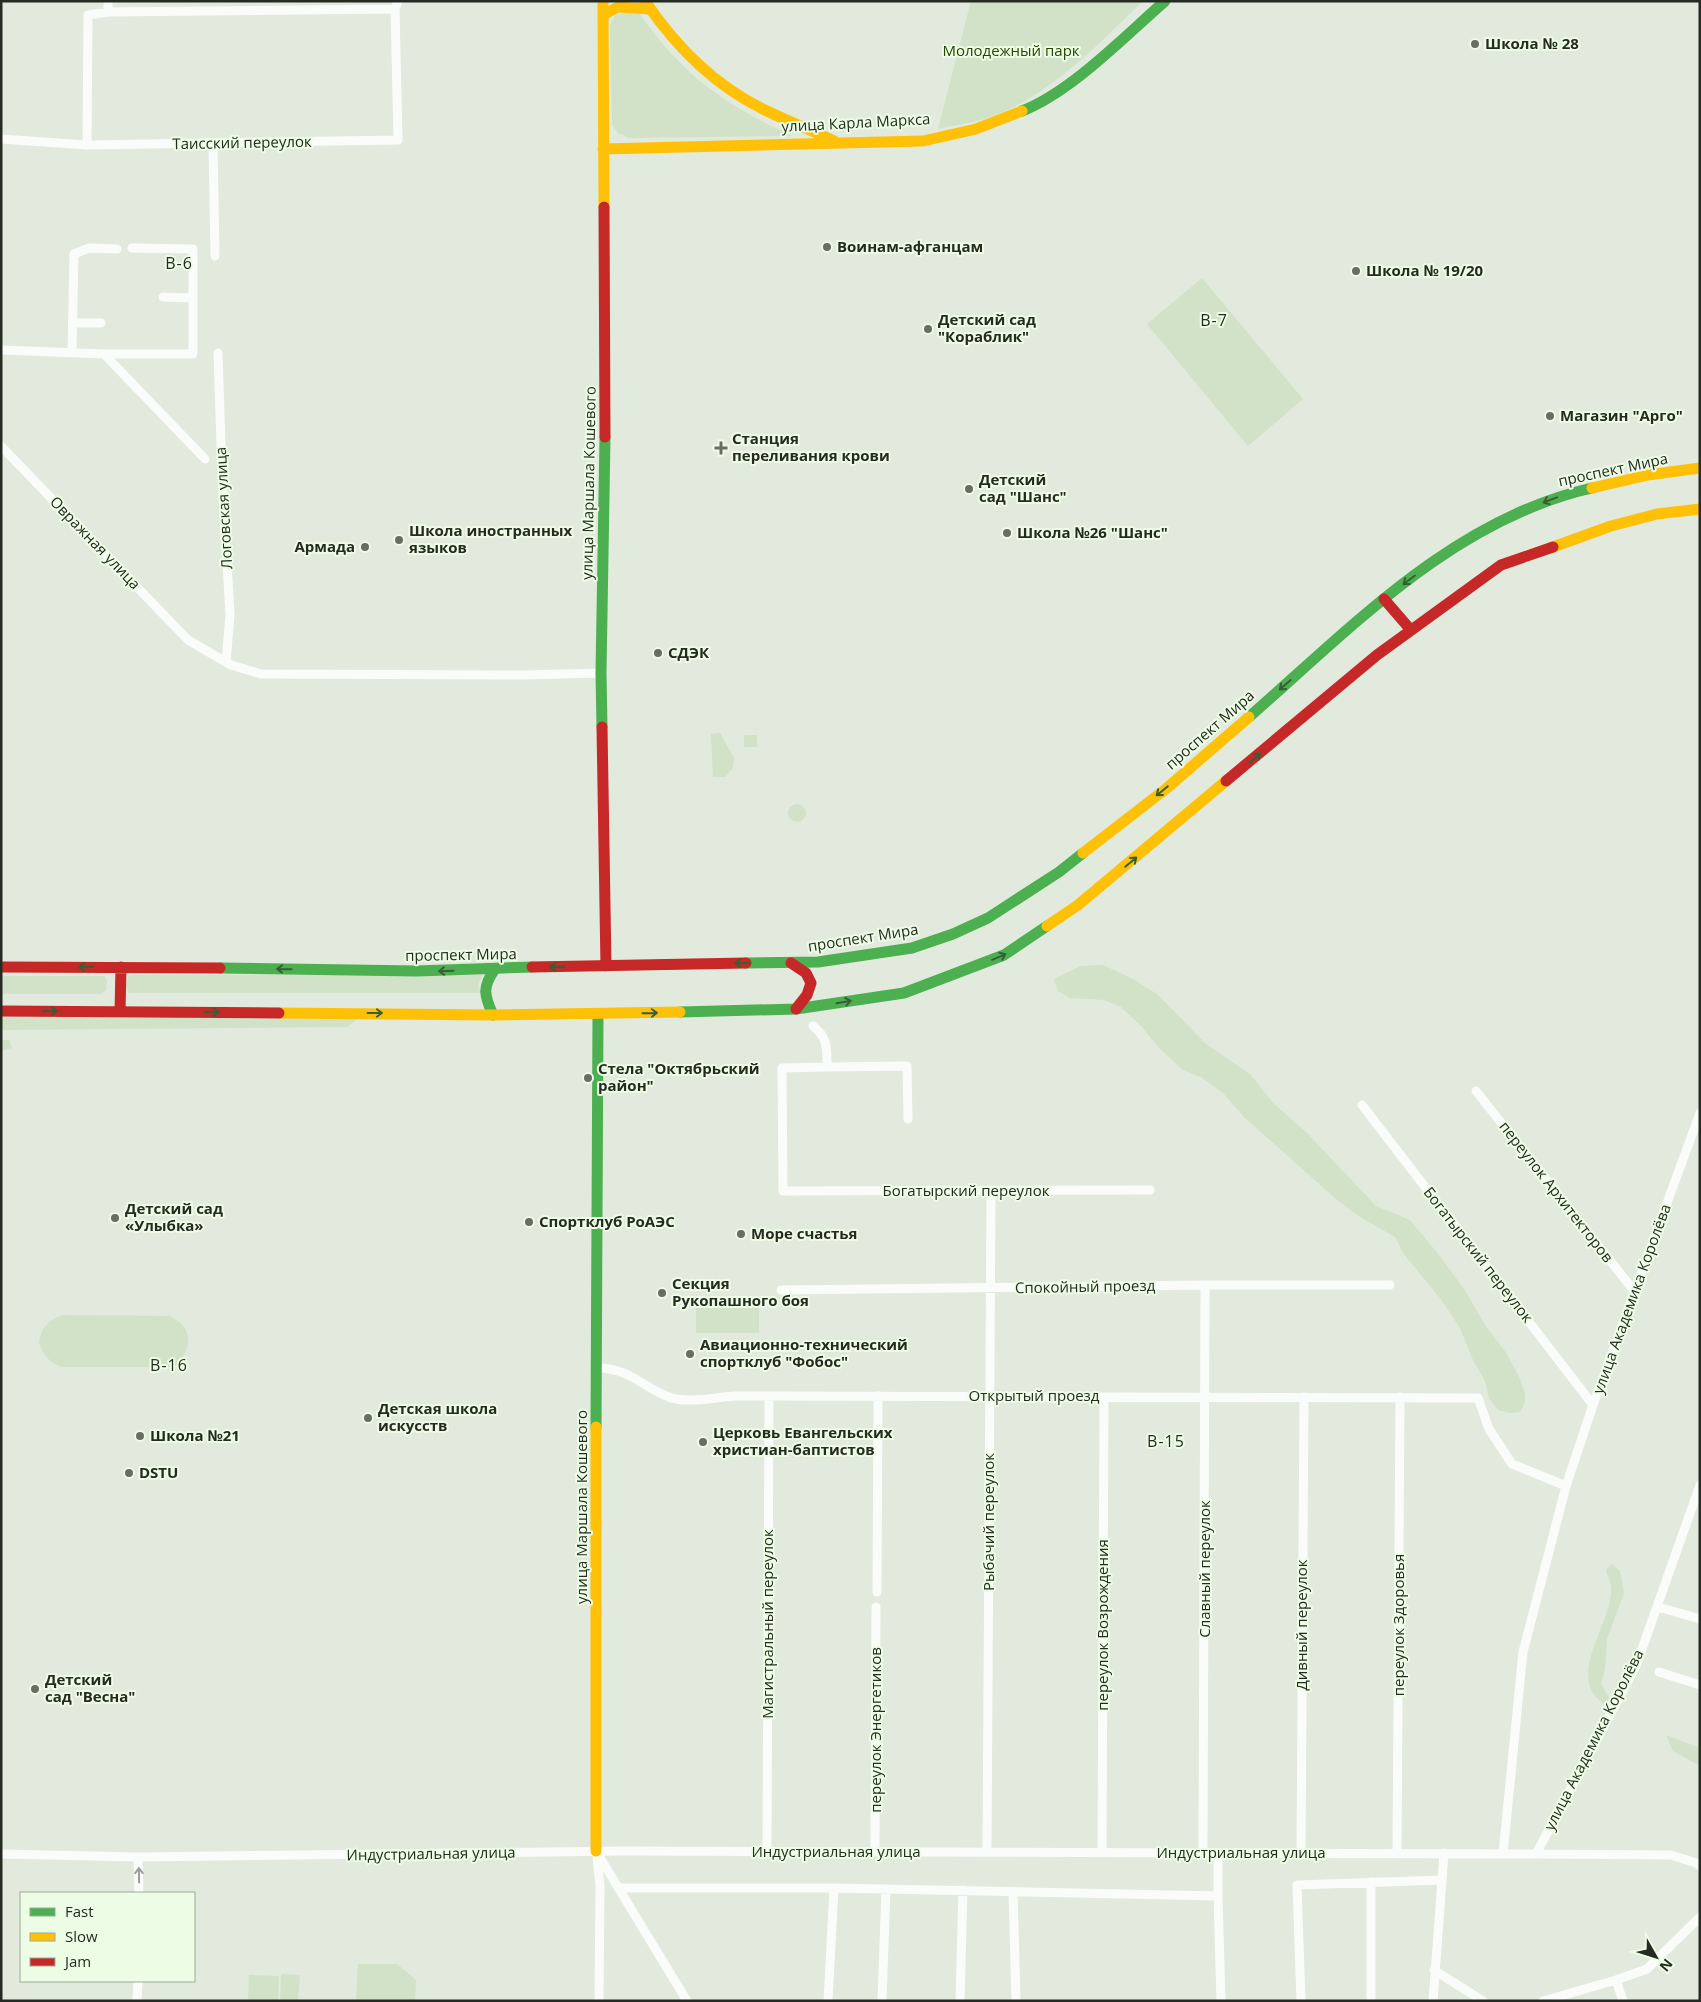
<svg xmlns="http://www.w3.org/2000/svg" width="1701" height="2002" font-family="'Open Sans',sans-serif">
	<style>
		.green { fill: #d1e2c8 }
		.lines { fill: none; stroke-linecap: round; stroke-linejoin: round }
		.street { stroke: #fafcfa; stroke-width: 9 }
		.fast { stroke: #4caf50; stroke-width: 11 }
		.slow { stroke: #ffc107; stroke-width: 11 }
		.jam { stroke: #c62828; stroke-width: 11 }
		.oneway { stroke: #356034 }
		.oneway2 { stroke: #9a9e99 }
		.poi-dot { fill: #676e63; stroke: #edfde5; stroke-width: 2 }
		.labels { text-anchor: middle; stroke-width: 4; stroke-linejoin: round; paint-order: stroke }
		.poi-label { font-size: 15px; font-weight: bold; fill: #252b22; stroke: #edfde5; text-anchor: start }
		.park-label { font-size: 15px; fill: #224800; stroke: #edfde5 }
		.street-label { font-size: 15px; fill: #252b22; stroke: #edfde5 }
		.neighbourhood-label { font-size: 16px; letter-spacing: 1px; fill: #252b22; stroke: #edfde5 }
	</style>
	<rect width="100%" height="100%" fill="#e1eadd"/>
	<path class="green" d="M971 1H1143C1099 43 1058 88 1001 113 982 122 959 124 938 129Z
		M626 13 640 14C682 75 726 106 793 136L629 138 618 133 612 125 610 26 615 15Z
		M1202 278 1303 399 1248 446 1147 324Z
		M720 733 734 758 733 768 725 777H713L711 734Z
		M744 735H757V747H744Z
		M788 813a9 9 0 1 1 18 0a9 9 0 1 1-18 0Z
		M1103 965 1131 978 1157 994 1206 1044 1250 1074 1273 1103 1307 1133 1376 1206 1410 1220 1439 1255 1464 1289 1487 1328 1507 1354 1520 1379 1525 1394V1402L1520 1412 1510 1413 1498 1410 1489 1398 1485 1381 1473 1360 1460 1328 1440 1298 1403 1253 1395 1237 1360 1217 1336 1199 1244 1117 1224 1094 1201 1077 1183 1070 1160 1049 1141 1026 1121 1007 1104 1000 1070 998 1058 991 1054 979 1081 966Z
		M483 974 478 985 481 993H129C125 987 125 981 129 975Z
		M1 976H104L107 980 106 990 101 994H1Z
		M1 1013 363 1015 347 1027 4 1030H1Z
		M1 1040H9L12 1048 1 1051Z
		M696 1299H759V1333H696Z
		M63 1315 169 1316C195 1327 193 1351 173 1367H61C49 1362 43 1355 39 1342 41 1328 49 1319 63 1315Z
		M1612 1564 1620 1571 1624 1593 1607 1639 1605 1669 1601 1684 1610 1699 1604 1704C1563 1676 1615 1621 1611 1585 1610 1580 1607 1575 1606 1570Z
		M1666 1735 1700 1748V1766L1673 1751Z
		M358 1964H397L416 1980 415 2001H356Z
		M281 1974 300 1975 298 2001H280Z
		M249 1975 279 1976 278 2001H248Z"/>
	<g class="lines">
		<path class="street" d="M108 1V12
			M1 139 87 145 398 140 395 9 398 1
			M213 144 215 256
			M87 145 88 15 108 12 395 9
			M132 248 193 249V298
			M73 323H101
			M1 350 104 354H193V298L163 297
			M72 352 74 254 89 248 117 249
			M218 353 222 476 230 615 226 662
			M104 354 205 459
			M1 446 188 640 231 665 261 674 523 675 601 673
			M813 1026C828 1037 827 1050 827 1067L907 1066 908 1119
			M827 1067 782 1068 783 1191 1150 1190
			M1476 1091 1635 1292
			M1362 1105 1593 1405
			M781 1290 1205 1285H1390
			M597 1368C630 1368 642 1387 669 1397 686 1404 717 1397 735 1396L1478 1398 1489 1429 1512 1464 1566 1486
			M877 1592 878 1396
			M1658 1607 1700 1619
			M1659 1672 1700 1685
			M596 1851 687 2001
			M767 1852 769 1396
			M875 1852 876 1607
			M987 1852 991 1192
			M1102 1853 1104 1397
			M1203 1853 1205 1285
			M1301 1853 1304 1397
			M1397 1853 1400 1397
			M1 1854 138 1857 623 1851 1536 1854 1671 1855 1696 1863 1700 1866
			M1503 1854 1523 1652 1566 1486 1593 1405 1700 1113
			M1536 1854 1636 1666 1700 1485
			M138 1857 139 1893
			M597 1857 600 1885 599 2001
			M618 1888H834L828 2001
			M834 1888 1218 1896V1853
			M1013 1892 1016 2001
			M1218 1896 1221 2001
			M1434 1970 1483 2001
			M1616 1980 1623 2001
			M137 2001 138 1981
			M882 2001 886 1889
			M960 2001 963 1890
			M1301 2001 1297 1885 1442 1880
			M1371 2001V1882
			M1433 2001 1444 1853
			M1543 2001 1616 1980 1647 1969 1700 1917"/>
		<path class="fast" d="M1022 111C1071 92 1125 36 1165 1
			M1249 717C1352 627 1454 519 1592 488
			M602 727 601 673 605 437
			M746 963 818 962 912 948 953 934 988 918 1059 872 1083 853
			M220 968 417 971 532 967
			M680 1012 796 1009 904 993 1004 955 1047 926
			M493 1015C484 995 482 987 495 969
			M596 1427 598 1014"/>
		<path class="slow" d="M603 1 604 207
			M645 1C676 47 716 87 767 111 789 122 812 130 834 141
			M603 15 618 7 649 9
			M603 149 923 141 976 129 1022 111
			M1592 488 1648 475 1700 468
			M1553 547 1611 526 1657 514 1700 509
			M1083 853 1167 788 1249 717
			M1047 926 1078 905 1226 781
			M279 1013 493 1015 680 1012
			M596 1851V1427"/>
		<path class="jam" d="M604 207 605 437
			M1384 599 1410 629
			M602 727 606 966
			M1226 781 1377 655 1501 565 1553 547
			M791 963 806 973 811 983 807 995 796 1009
			M1 967 220 968
			M532 967 746 963
			M1 1011 279 1013
			M120 1012 121 967"/>
	</g>
	<defs><path id="oneway-shaft" d="M-6 0H5M1.5-3L5.5 0L1.5 3" fill="none" stroke-width="1.6" stroke-linecap="round" stroke-linejoin="round" transform="scale(1.25)"/></defs>
	<g class="oneway">
		<use href="#oneway-shaft" transform="translate(1550 500) rotate(159)"/>
		<use href="#oneway-shaft" transform="translate(1409 580) rotate(143)"/>
		<use href="#oneway-shaft" transform="translate(1285 685) rotate(139)"/>
		<use href="#oneway-shaft" transform="translate(1255 758) rotate(-40)"/>
		<use href="#oneway-shaft" transform="translate(1162 791) rotate(141)"/>
		<use href="#oneway-shaft" transform="translate(1131 862) rotate(-40)"/>
		<use href="#oneway-shaft" transform="translate(999 957) rotate(-23)"/>
		<use href="#oneway-shaft" transform="translate(742 963) rotate(179)"/>
		<use href="#oneway-shaft" transform="translate(86 967) rotate(-180)"/>
		<use href="#oneway-shaft" transform="translate(557 967) rotate(178)"/>
		<use href="#oneway-shaft" transform="translate(284 969) rotate(-179)"/>
		<use href="#oneway-shaft" transform="translate(446 971) rotate(178)"/>
		<use href="#oneway-shaft" transform="translate(844 1002) rotate(-9)"/>
		<use href="#oneway-shaft" transform="translate(50 1011)"/>
		<use href="#oneway-shaft" transform="translate(212 1012)"/>
		<use href="#oneway-shaft" transform="translate(375 1013)"/>
		<use href="#oneway-shaft" transform="translate(650 1013) rotate(-1)"/>
	</g>
	<use class="oneway2" href="#oneway-shaft" transform="translate(139 1875) rotate(-91)"/>
	<g class="poi-dot">
		<circle cx="1475" cy="44" r="5"/>
		<circle cx="827" cy="247" r="5"/>
		<circle cx="1356" cy="271" r="5"/>
		<circle cx="928" cy="329" r="5"/>
		<circle cx="1550" cy="416" r="5"/>
		<path d="M718.5 440.5h5v5h5v5h-5v5h-5v-5h-5v-5h5z"/>
		<circle cx="969" cy="489" r="5"/>
		<circle cx="1007" cy="533" r="5"/>
		<circle cx="399" cy="540" r="5"/>
		<circle cx="365" cy="547" r="5"/>
		<circle cx="658" cy="653" r="5"/>
		<circle cx="588" cy="1078" r="5"/>
		<circle cx="115" cy="1218" r="5"/>
		<circle cx="529" cy="1222" r="5"/>
		<circle cx="741" cy="1234" r="5"/>
		<circle cx="662" cy="1293" r="5"/>
		<circle cx="690" cy="1354" r="5"/>
		<circle cx="368" cy="1418" r="5"/>
		<circle cx="140" cy="1436" r="5"/>
		<circle cx="703" cy="1442" r="5"/>
		<circle cx="129" cy="1473" r="5"/>
		<circle cx="35" cy="1689" r="5"/>
	</g>
	<g class="labels">
		<g class="poi-label">
			<text x="1485" y="49">Школа № 28</text>
			<text x="837" y="252">Воинам-афганцам</text>
			<text x="1366" y="276">Школа № 19/20</text>
			<text x="938" y="325">Детский сад<tspan x="938" dy="17">"Кораблик"</tspan></text>
			<text x="1560" y="421">Магазин "Арго"</text>
			<text x="732" y="444">Станция<tspan x="732" dy="17">переливания крови</tspan></text>
			<text x="979" y="485">Детский<tspan x="979" dy="17">сад "Шанс"</tspan></text>
			<text x="409" y="536">Школа иностранных<tspan x="409" dy="17">языков</tspan></text>
			<text x="1017" y="538">Школа №26 "Шанс"</text>
			<text x="355" y="552" text-anchor="end">Армада</text>
			<text x="668" y="658">СДЭК</text>
			<text x="598" y="1074">Стела "Октябрьский<tspan x="598" dy="17">район"</tspan></text>
			<text x="125" y="1214">Детский сад<tspan x="125" dy="17">«Улыбка»</tspan></text>
			<text x="539" y="1227">Спортклуб РоАЭС</text>
			<text x="751" y="1239">Море счастья</text>
			<text x="672" y="1289">Секция<tspan x="672" dy="17">Рукопашного боя</tspan></text>
			<text x="700" y="1350">Авиационно-технический<tspan x="700" dy="17">спортклуб "Фобос"</tspan></text>
			<text x="378" y="1414">Детская школа<tspan x="378" dy="17">искусств</tspan></text>
			<text x="713" y="1438">Церковь Евангельских<tspan x="713" dy="17">христиан-баптистов</tspan></text>
			<text x="150" y="1441">Школа №21</text>
			<text x="139" y="1478">DSTU</text>
			<text x="45" y="1685">Детский<tspan x="45" dy="17">сад "Весна"</tspan></text>
		</g>
		<g class="park-label">
			<text x="1011" y="56">Молодежный парк</text>
		</g>
		<g class="street-label">
			<text transform="translate(856 123) rotate(-3)" y="5">улица Карла Маркса</text>
			<text transform="translate(242 143) rotate(-1)" y="5">Таисский переулок</text>
			<text transform="translate(1613 470) rotate(-12)" y="5">проспект Мира</text>
			<text transform="translate(589 483) rotate(-89)" y="5">улица Маршала Кошевого</text>
			<text transform="translate(224 508) rotate(-93)" y="5">Логовская улица</text>
			<text transform="translate(95 543) rotate(46)" y="5">Овражная улица</text>
			<text transform="translate(1210 730) rotate(-41)" y="5">проспект Мира</text>
			<text transform="translate(863 938) rotate(-9)" y="5">проспект Мира</text>
			<text transform="translate(461 955) rotate(-1)" y="5">проспект Мира</text>
			<text x="966" y="1196">Богатырский переулок</text>
			<text transform="translate(1556 1192) rotate(52)" y="5">переулок Архитекторов</text>
			<text transform="translate(1478 1255) rotate(52)" y="5">Богатырский переулок</text>
			<text transform="translate(1085 1287) rotate(-1)" y="5">Спокойный проезд</text>
			<text transform="translate(1632 1299) rotate(-70)" y="5">улица Академика Королёва</text>
			<text x="1034" y="1401">Открытый проезд</text>
			<text transform="translate(582 1507) rotate(-90)" y="5">улица Маршала Кошевого</text>
			<text transform="translate(989 1522) rotate(-90)" y="5">Рыбачий переулок</text>
			<text transform="translate(1205 1569) rotate(-90)" y="5">Славный переулок</text>
			<text transform="translate(768 1624) rotate(-90)" y="5">Магистральный переулок</text>
			<text transform="translate(1103 1625) rotate(-90)" y="5">переулок Возрождения</text>
			<text transform="translate(1302 1625) rotate(-90)" y="5">Дивный переулок</text>
			<text transform="translate(1399 1625) rotate(-90)" y="5">переулок Здоровья</text>
			<text transform="translate(876 1730) rotate(-90)" y="5">переулок Энергетиков</text>
			<text transform="translate(1594 1740) rotate(-63)" y="5">улица Академика Королёва</text>
			<text x="836" y="1857">Индустриальная улица</text>
			<text x="1241" y="1858">Индустриальная улица</text>
			<text transform="translate(431 1854) rotate(-1)" y="5">Индустриальная улица</text>
		</g>
		<g class="neighbourhood-label">
			<text x="179" y="269">В-6</text>
			<text x="1214" y="326">В-7</text>
			<text x="169" y="1371">В-16</text>
			<text x="1166" y="1447">В-15</text>
		</g>
	</g>
	<rect width="1701" height="2002" fill="none" stroke="#252b22" stroke-width="5"/>
	<rect x="20" y="1892" width="175" height="90" fill="#edfde5" stroke="#9da997"/>
	<rect x="30" y="1908" width="25" height="8" fill="#4caf50" stroke="#9da997"/>
	<text x="65" y="1917" font-size="15" fill="#252b22">Fast</text>
	<rect x="30" y="1933" width="25" height="8" fill="#ffc107" stroke="#9da997"/>
	<text x="65" y="1942" font-size="15" fill="#252b22">Slow</text>
	<rect x="30" y="1958" width="25" height="8" fill="#c62828" stroke="#9da997"/>
	<text x="65" y="1967" font-size="15" fill="#252b22">Jam</text>
	<g transform="translate(1656 1957) rotate(129)" stroke="#edfde5" stroke-width="4" paint-order="stroke">
	<path d="M0-4L9 19L0 12L-9 19Z" fill="#252b22"/>
	<text y="-8" font-size="14" font-weight="bold" text-anchor="middle" fill="#252b22">N</text>
	</g>
</svg>
